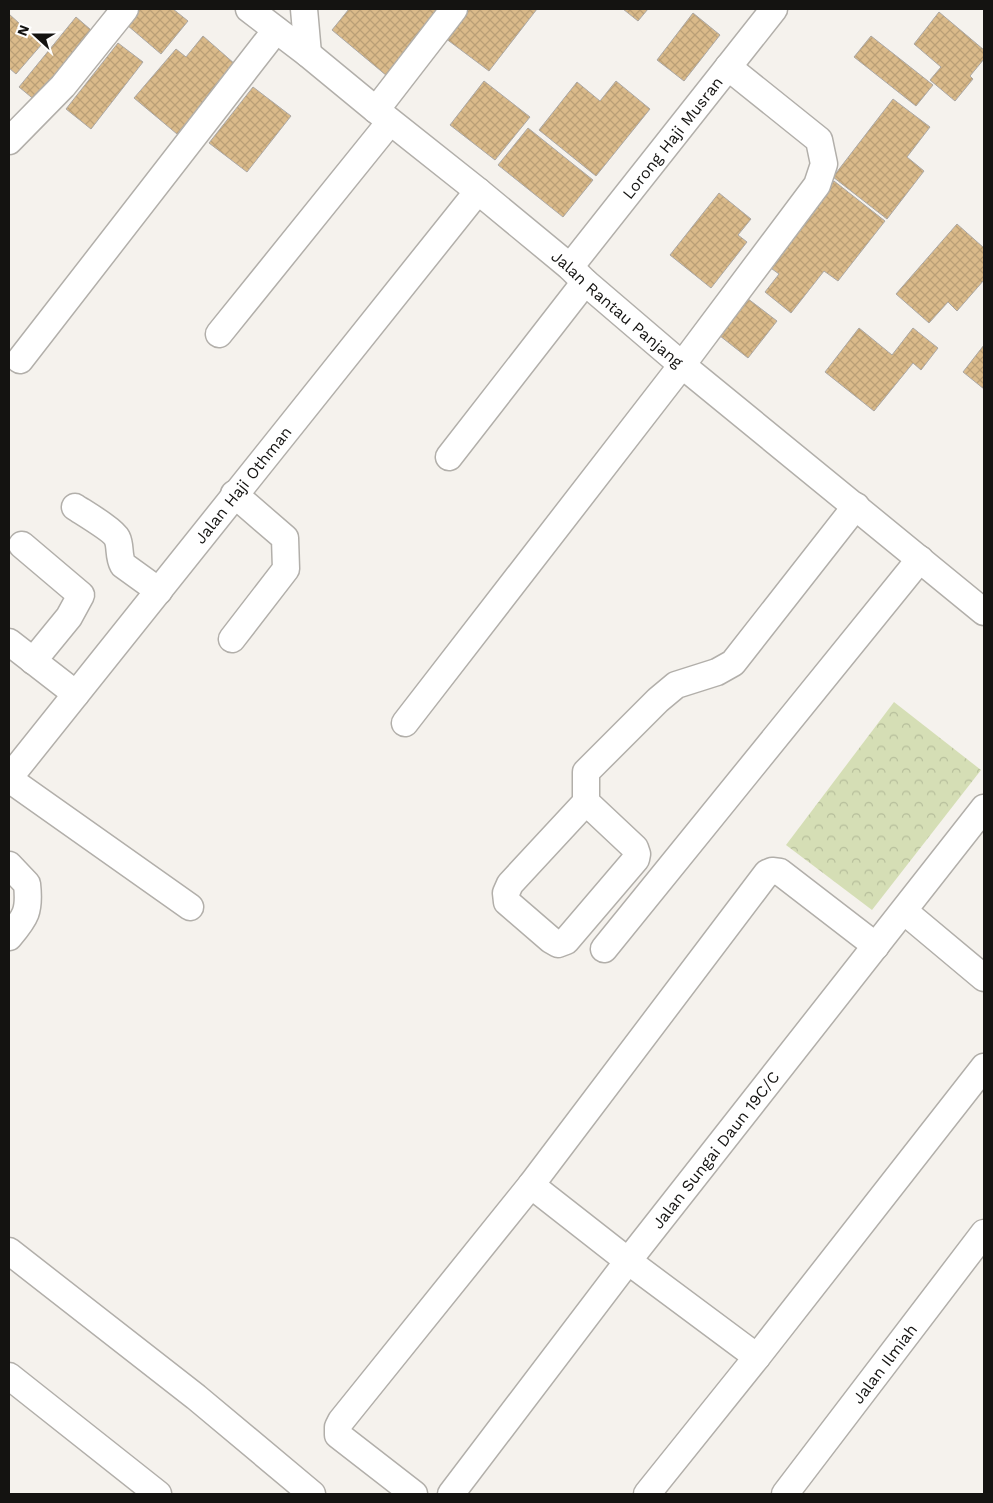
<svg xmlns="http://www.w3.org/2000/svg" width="993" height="1503" font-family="'Work Sans',sans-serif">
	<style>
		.park { fill: url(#park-crowns) }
		.building { fill: url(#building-cross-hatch); stroke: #aca8a4 }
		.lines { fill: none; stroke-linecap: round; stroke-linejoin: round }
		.minor-casing { stroke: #b2afaa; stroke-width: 29 }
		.minor { stroke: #fff; stroke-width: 26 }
		.labels { text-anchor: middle; stroke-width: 4.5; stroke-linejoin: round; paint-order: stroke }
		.street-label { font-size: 16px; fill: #141311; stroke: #fff }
	</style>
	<defs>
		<pattern id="park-crowns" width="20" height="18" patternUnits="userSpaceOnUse" patternTransform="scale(1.25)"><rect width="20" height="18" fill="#d5deb5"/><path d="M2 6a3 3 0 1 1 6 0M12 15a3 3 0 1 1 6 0" fill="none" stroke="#b6be9b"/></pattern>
		<pattern id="building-cross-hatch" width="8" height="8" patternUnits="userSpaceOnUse" patternTransform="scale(1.25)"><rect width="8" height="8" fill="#daba8a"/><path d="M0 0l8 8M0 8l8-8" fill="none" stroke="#ba9f76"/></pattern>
	</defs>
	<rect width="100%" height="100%" fill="#f5f2ed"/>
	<path class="park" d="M894 702 981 770 872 910 786 845Z"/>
	<path class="building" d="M140 9H173L188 21 161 54 127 25Z
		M349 9H443L387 76 332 30Z
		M468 9H537L489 71 445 38Z
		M623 9H648L638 21Z
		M939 12 984 50V59L970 76 973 79 955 101 930 80 941 67 914 44Z
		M693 13 720 35 684 81 657 60Z
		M9 14 42 44 16 74 9 68Z
		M76 17 98 36 42 106 19 87Z
		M203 36 236 65 177 134 134 98 176 49 186 57Z
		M871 36 933 85 916 106 854 57Z
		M118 43 143 62 91 129 66 109Z
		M484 81 530 117 495 160 450 125Z
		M616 81 650 109 596 176 539 130 577 82 600 101Z
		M253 87 291 116 247 172 209 143Z
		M893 99 930 127 907 157 924 171 887 219 833 177Z
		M528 128 593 180 563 217 498 165Z
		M834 181 885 221 838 281 824 271 791 313 765 292 779 274 768 266Z
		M719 193 751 219 738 235 747 242 711 288 670 255Z
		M957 224 984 248V280L957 311 948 302 929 323 896 294Z
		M743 295 777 321 748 358 715 332Z
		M859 328 892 355 913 328 938 348 921 370 913 363 874 411 825 372Z
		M984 345V389L963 372Z"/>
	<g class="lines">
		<g class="minor-casing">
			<g id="minor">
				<path id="s1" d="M249 9 308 54 376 110 478 191 570 267 585 282 682 365 984 612"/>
				<path d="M304 9 308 54"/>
				<path d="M376 110 454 9"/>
				<path d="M9 141 63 86 125 9"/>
				<path id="s2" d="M570 267 774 9"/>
				<path d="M219 334 390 122"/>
				<path d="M20 360 276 30"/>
				<path d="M449 457 585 282"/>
				<path d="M75 507C84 513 113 530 117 538 121 546 118 556 123 565L159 591"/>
				<path d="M22 545 81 595 69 617 33 661"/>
				<path d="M232 639 286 569 285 538 234 494"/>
				<path d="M9 642 76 694"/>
				<path d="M405 723 682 365 817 185 824 164 819 140 728 67"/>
				<path id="s3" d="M9 778C165 582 321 386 478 191"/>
				<path d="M9 779 190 907"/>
				<path d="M586 802 635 848 637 854 636 859 566 941 558 944 551 940 507 902 506 893 510 884 586 802V772L658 700 676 685 717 672 733 663 856 506"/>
				<path d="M9 865 27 884C30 911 26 917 9 937"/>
				<path d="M904 911 984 978"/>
				<path d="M604 949 920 559"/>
				<path d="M531 1185 767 873 772 871 780 872 876 946"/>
				<path d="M9 1251 196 1397 312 1494"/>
				<path d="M9 1376 158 1494"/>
				<path d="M414 1494 338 1435V1427L341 1421 531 1185 628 1261 757 1357"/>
				<path id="s4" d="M451 1494 628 1261 984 808"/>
				<path d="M647 1494 757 1357 984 1067"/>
				<path id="s5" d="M785 1494 984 1233"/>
			</g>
		</g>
		<use href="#minor" class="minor"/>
	</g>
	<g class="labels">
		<g class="street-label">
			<text dy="6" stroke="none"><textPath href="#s2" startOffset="165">Lorong Haji Musran</textPath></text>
			<text dy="6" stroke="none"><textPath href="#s1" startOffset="475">Jalan Rantau Panjang</textPath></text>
			<text dy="6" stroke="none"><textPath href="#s3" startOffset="375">Jalan Haji Othman</textPath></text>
			<text dy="6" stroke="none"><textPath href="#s4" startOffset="434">Jalan Sungai Daun 19C/C</textPath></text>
			<text dy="6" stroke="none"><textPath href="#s5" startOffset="164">Jalan Ilmiah</textPath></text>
		</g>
	</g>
	<rect width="993" height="1503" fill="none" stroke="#141311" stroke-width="20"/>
	<g transform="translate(35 35) rotate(291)" stroke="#ffffff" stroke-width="4" paint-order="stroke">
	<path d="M0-4L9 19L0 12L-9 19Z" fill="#141311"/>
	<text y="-8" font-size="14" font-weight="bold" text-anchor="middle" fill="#141311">N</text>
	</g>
</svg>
